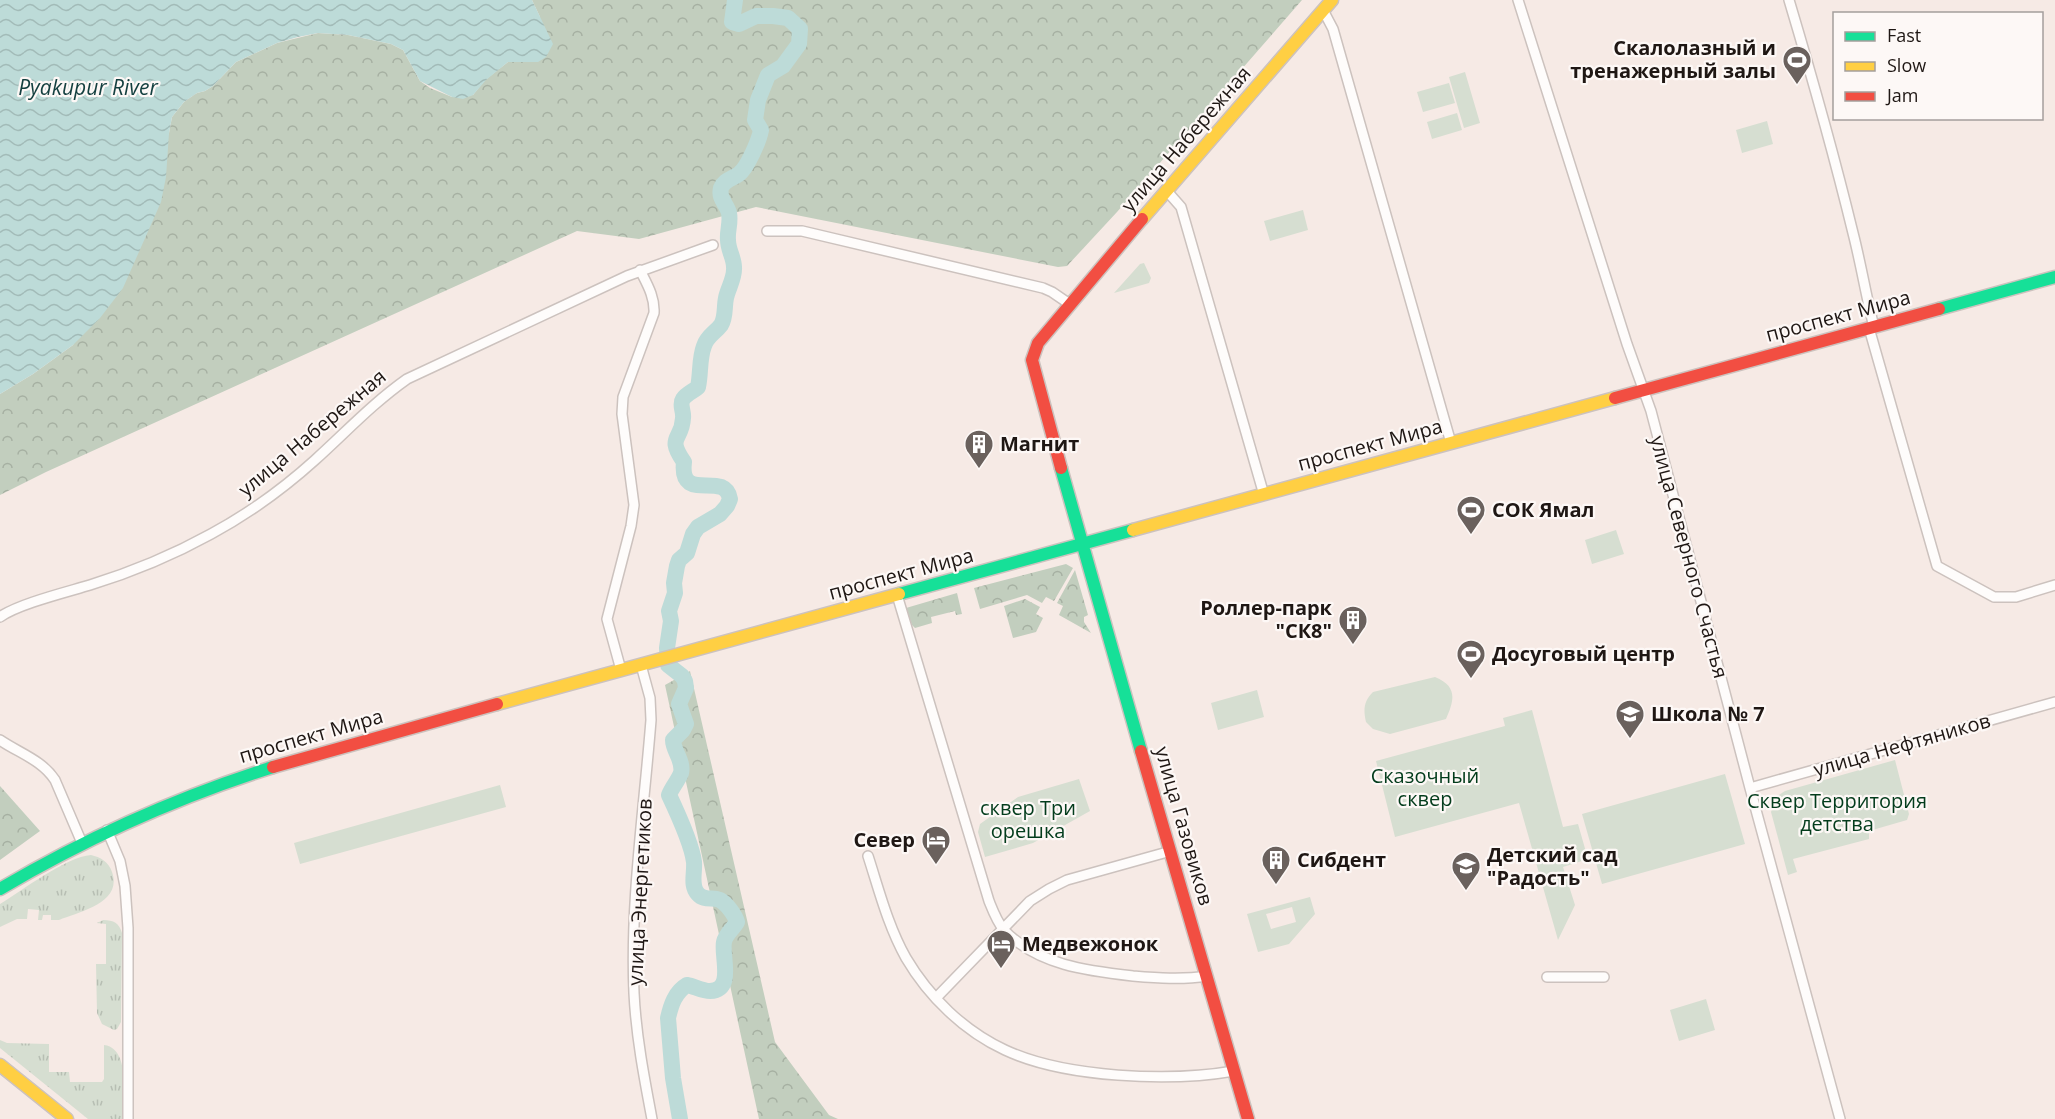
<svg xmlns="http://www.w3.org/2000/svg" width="2055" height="1119" font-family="'Open Sans',sans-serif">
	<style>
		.grass { fill: url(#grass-tufts) }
		.forest { fill: url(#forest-crowns) }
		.green { fill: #d6ded1; fill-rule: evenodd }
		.water { fill: url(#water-waves) }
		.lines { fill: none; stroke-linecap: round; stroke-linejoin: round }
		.river { stroke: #bddbd8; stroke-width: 16 }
		.street-casing { stroke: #ccc2be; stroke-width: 12 }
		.fast-casing { stroke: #ccc2be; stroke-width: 15 }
		.slow-casing { stroke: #ccc2be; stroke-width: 15 }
		.jam-casing { stroke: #ccc2be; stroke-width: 15 }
		.street { stroke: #fefcfb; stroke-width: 9 }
		.fast { stroke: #16e098; stroke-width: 12 }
		.slow { stroke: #ffcf43; stroke-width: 12 }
		.jam { stroke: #f24e42; stroke-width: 12 }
		.labels { text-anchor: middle; stroke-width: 4.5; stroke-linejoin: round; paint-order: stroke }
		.poi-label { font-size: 20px; font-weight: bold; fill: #1f1714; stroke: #fdf8f6; text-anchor: start }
		.street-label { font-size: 20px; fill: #1f1714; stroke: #fdf8f6 }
		.park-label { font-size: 20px; fill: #033c1c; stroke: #fdf8f6 }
		.water-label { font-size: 21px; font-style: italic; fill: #133f3f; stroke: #fdf8f6 }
	</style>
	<defs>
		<pattern id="grass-tufts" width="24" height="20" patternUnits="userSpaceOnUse" patternTransform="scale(1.5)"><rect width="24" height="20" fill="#d6ded1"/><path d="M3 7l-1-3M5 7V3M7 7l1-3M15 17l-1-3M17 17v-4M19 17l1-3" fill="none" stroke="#b7beb3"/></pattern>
		<pattern id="forest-crowns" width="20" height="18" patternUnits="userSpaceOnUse" patternTransform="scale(1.5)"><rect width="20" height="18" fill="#c2cebe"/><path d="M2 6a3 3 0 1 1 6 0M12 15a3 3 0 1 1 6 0" fill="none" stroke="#a6b0a2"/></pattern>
		<pattern id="water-waves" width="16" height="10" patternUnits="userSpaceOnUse" patternTransform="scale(1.5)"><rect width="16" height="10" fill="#bddbd8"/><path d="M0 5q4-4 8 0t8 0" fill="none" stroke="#a2bbb8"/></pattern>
	</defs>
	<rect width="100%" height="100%" fill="#f6eae5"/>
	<path class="grass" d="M91 855C100 857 109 862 112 872 123 903 79 912 59 920H51V915H43L42 920H38L39 910 28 909 27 919H17L0 927V904C23 890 66 857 91 855Z
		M103 920C114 920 119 923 122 933L121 1022 117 1029 114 1030 102 1024 97 1013 96 964H106V924L97 923Z
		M0 1040 7 1043 49 1044V1072H69L70 1082H102L104 1079V1045C131 1048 123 1099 123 1119H88L0 1048Z"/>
	<path class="forest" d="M532 0H1302L1117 212 1067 266 1058 267 756 207 639 239 577 231 46 472 0 495V394L33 374 73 345 169 133 172 117 184 102 197 93 205 91 213 86 236 62 277 43 318 33 348 35 391 44 403 50 420 81 430 88 452 97 473 95 485 80 508 62H538L540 17Z
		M1066 564 1073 568 1054 601 1046 597 1042 603 1027 595 980 609 974 588Z
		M1075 570 1088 615 1084 617V622L1091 633 1059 615 1063 606 1057 603Z
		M957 593 962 614 956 615 955 611 931 617 932 623 915 628 912 625 906 608Z
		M1025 599 1040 607 1036 614 1043 618 1036 632 1013 638 1004 606Z
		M690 671 775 1042 829 1115 838 1119H759L665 685Z
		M0 786 40 831 0 860Z"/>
	<path class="green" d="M1465 72 1480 123 1464 128 1449 77Z
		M1449 83 1455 103 1423 112 1417 92Z
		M1457 113 1462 130 1432 139 1427 122Z
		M1767 121 1773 144 1742 153 1736 130Z
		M1303 210 1308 230 1270 241 1264 221Z
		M1144 263 1151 278 1149 283 1114 293 1140 264Z
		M1616 530 1624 554 1592 564 1585 540Z
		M1435 677C1457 686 1455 699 1446 719L1390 734 1373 729 1366 722C1363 709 1364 701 1373 692Z
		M1257 690 1264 717 1218 730 1211 703Z
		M1532 710 1563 827 1578 824 1588 859 1563 867 1575 905 1558 940 1519 803 1395 837 1376 761 1505 726 1503 718Z
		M1895 760 1909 814 1907 820 1869 831V839L1793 859 1797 872 1788 875 1771 812 1777 796 1785 791Z
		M1725 774 1745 844 1602 884 1582 814Z
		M1079 779 1090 811 1033 843 985 857 978 832 980 824 1018 797Z
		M500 785 506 807 300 864 294 843Z
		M1310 897 1315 914 1289 944 1258 952 1247 914ZM1292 907 1296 922 1271 929 1266 914Z
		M1706 999 1715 1030 1679 1041 1670 1010Z"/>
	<path class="water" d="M0 0H532L553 44 546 57 538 62H508L486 80 473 95 463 99 452 97 420 81 403 50 391 44 348 35 318 33 298 37 277 43 236 62 213 86 205 91 197 93 184 102 172 117 169 133 166 177 161 202 123 288 100 318 73 345 33 374 0 394Z"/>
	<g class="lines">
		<path class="river" d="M680 1119 673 1078 668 1018C671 1005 675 992 687 985 694 986 702 991 710 991 735 990 721 956 724 942 725 935 733 929 737 922 735 915 727 904 720 900 712 897 704 901 698 894 690 886 695 873 694 862 692 845 677 812 669 795 672 787 678 781 681 773 684 761 673 751 673 740L683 730 686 724 679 704 686 688 685 681 682 676 668 665 667 648 671 621 669 611 675 593 674 583 677 566 679 560 687 553 693 534 698 527 720 514 727 506 730 499C725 469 679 505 684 462 666 436 682 441 683 418 684 411 679 405 683 399 686 394 694 391 698 387 701 373 699 359 704 346 707 336 715 333 721 325 726 317 724 307 726 298 728 288 735 278 734 267 734 258 728 250 728 240 727 231 731 223 729 213 727 204 718 199 721 188 724 180 732 179 739 174 747 168 759 141 761 130L755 120 758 100 768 75 783 66 799 44 800 29 788 18 773 16H756L739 24 732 22 735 0"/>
		<g class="street-casing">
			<path id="street" d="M1518 0 1627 344 1651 411 1750 788 1840 1119
				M1789 0C1812 77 1834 155 1853 233 1861 264 1866 296 1874 327
				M1323 10 1333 29 1451 443
				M1166 190 1181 207 1264 495
				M767 231H802L1043 288 1052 292 1071 305
				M1869 328 1937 566 1994 597H2016L2055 585
				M897 595 989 901C993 911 997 922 1004 930 1037 965 1088 971 1133 976 1157 978 1182 980 1207 976
				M0 617C18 604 67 592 90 585 132 572 173 555 211 534 248 514 284 488 315 460 346 432 373 403 407 379L627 276 713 245
				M641 665 650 698 651 720C644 810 630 902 634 993 636 1035 644 1077 652 1119
				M621 670 607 619 631 526 634 505 622 414 623 397 654 313C655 297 647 284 640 270
				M0 740C19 753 42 760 55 780L82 843
				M1750 788 2055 702
				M107 830 120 861 125 886 128 928V1119
				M868 856C879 890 888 926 906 958 929 997 964 1031 1005 1050 1065 1078 1170 1082 1234 1071
				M1547 977H1604
				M936 998 1030 901 1049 889 1067 880 1171 851"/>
		</g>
		<g class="fast-casing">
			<path id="fast" d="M1939 309 2055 277
				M1061 468 1141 751
				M899 594 1133 530
				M0 889C88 837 175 798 273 767"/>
		</g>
		<g class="slow-casing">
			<path id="slow" d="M1142 219 1332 0
				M1133 530 1615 398
				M497 704 899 594
				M0 1065 67 1119"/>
		</g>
		<g class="jam-casing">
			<path id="jam" d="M1615 398 1939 309
				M1061 468 1032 360 1038 343 1142 219
				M1141 751 1248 1119
				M273 767 497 704"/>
		</g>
		<use href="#street" class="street"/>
		<use href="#fast" class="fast"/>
		<use href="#slow" class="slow"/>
		<use href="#jam" class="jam"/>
	</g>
	<defs>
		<g id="stadium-pin" transform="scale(1.5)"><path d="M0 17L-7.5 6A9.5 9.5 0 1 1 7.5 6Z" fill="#6a615d" stroke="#fdf8f6"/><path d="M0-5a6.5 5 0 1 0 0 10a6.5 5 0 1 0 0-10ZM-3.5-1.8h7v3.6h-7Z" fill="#fff"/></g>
		<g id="building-pin" transform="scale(1.5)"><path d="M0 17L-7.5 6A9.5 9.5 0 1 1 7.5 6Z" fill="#6a615d" stroke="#fdf8f6"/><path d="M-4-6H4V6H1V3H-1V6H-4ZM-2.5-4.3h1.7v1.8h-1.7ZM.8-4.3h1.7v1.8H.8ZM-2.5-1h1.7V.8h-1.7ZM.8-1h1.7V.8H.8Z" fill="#fff"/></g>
		<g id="school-pin" transform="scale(1.5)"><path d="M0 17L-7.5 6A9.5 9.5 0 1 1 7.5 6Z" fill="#6a615d" stroke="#fdf8f6"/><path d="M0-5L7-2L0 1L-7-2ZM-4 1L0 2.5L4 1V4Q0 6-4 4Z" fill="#fff"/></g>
		<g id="hotel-pin" transform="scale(1.5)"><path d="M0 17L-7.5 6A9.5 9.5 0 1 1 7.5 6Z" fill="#6a615d" stroke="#fdf8f6"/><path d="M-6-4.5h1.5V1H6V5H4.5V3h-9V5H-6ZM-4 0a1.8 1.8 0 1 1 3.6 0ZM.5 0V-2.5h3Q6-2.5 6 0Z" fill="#fff"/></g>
	</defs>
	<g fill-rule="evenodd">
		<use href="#stadium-pin" x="1797" y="60"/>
		<use href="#building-pin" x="979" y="444"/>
		<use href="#stadium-pin" x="1471" y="510"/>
		<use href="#building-pin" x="1353" y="620"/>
		<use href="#stadium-pin" x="1471" y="654"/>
		<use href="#school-pin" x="1630" y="714"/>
		<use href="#hotel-pin" x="936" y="840"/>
		<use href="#building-pin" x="1276" y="860"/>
		<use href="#school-pin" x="1466" y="866"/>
		<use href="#hotel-pin" x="1001" y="944"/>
	</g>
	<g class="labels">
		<g class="poi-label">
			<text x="1776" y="55" text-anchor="end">Скалолазный и<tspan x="1776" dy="23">тренажерный залы</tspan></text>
			<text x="1000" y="451">Магнит</text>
			<text x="1492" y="517">СОК Ямал</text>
			<text x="1332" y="615" text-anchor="end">Роллер-парк<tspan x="1332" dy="23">"СК8"</tspan></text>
			<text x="1492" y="661">Досуговый центр</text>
			<text x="1651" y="721">Школа № 7</text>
			<text x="915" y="847" text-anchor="end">Север</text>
			<text x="1487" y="862">Детский сад<tspan x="1487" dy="23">"Радость"</tspan></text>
			<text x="1297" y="867">Сибдент</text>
			<text x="1022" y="951">Медвежонок</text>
		</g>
		<g class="street-label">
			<text transform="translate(1186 139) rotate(-49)" y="7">улица Набережная</text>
			<text transform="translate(1838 316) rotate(-15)" y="7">проспект Мира</text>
			<text transform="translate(312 433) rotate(-40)" y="7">улица Набережная</text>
			<text transform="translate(1370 445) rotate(-15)" y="7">проспект Мира</text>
			<text transform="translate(1689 557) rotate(75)" y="7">улица Северного Счастья</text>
			<text transform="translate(901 574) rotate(-15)" y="7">проспект Мира</text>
			<text transform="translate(311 736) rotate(-16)" y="7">проспект Мира</text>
			<text transform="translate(1902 745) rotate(-16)" y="7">улица Нефтяников</text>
			<text transform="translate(1184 826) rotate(74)" y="7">улица Газовиков</text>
			<text transform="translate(640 892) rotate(-87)" y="7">улица Энергетиков</text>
		</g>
		<g class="park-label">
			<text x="1425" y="783">Сказочный<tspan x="1425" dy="23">сквер</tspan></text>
			<text x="1837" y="808">Сквер Территория<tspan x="1837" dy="23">детства</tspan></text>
			<text x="1028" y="815">сквер Три<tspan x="1028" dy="23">орешка</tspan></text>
		</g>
		<g class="water-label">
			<text x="88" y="95">Pyakupur River</text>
		</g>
	</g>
	<rect x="1833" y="12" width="210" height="108" fill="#fdf8f6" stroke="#a49e9c" stroke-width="1.5"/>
	<rect x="1845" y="32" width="30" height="9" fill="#16e098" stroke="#a49e9c" stroke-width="1.5"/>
	<text x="1887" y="42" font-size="18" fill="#1f1714">Fast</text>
	<rect x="1845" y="62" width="30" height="9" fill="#ffcf43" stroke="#a49e9c" stroke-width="1.5"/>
	<text x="1887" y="72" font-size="18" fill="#1f1714">Slow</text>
	<rect x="1845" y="92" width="30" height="9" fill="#f24e42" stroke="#a49e9c" stroke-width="1.5"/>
	<text x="1887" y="102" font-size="18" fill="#1f1714">Jam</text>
</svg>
